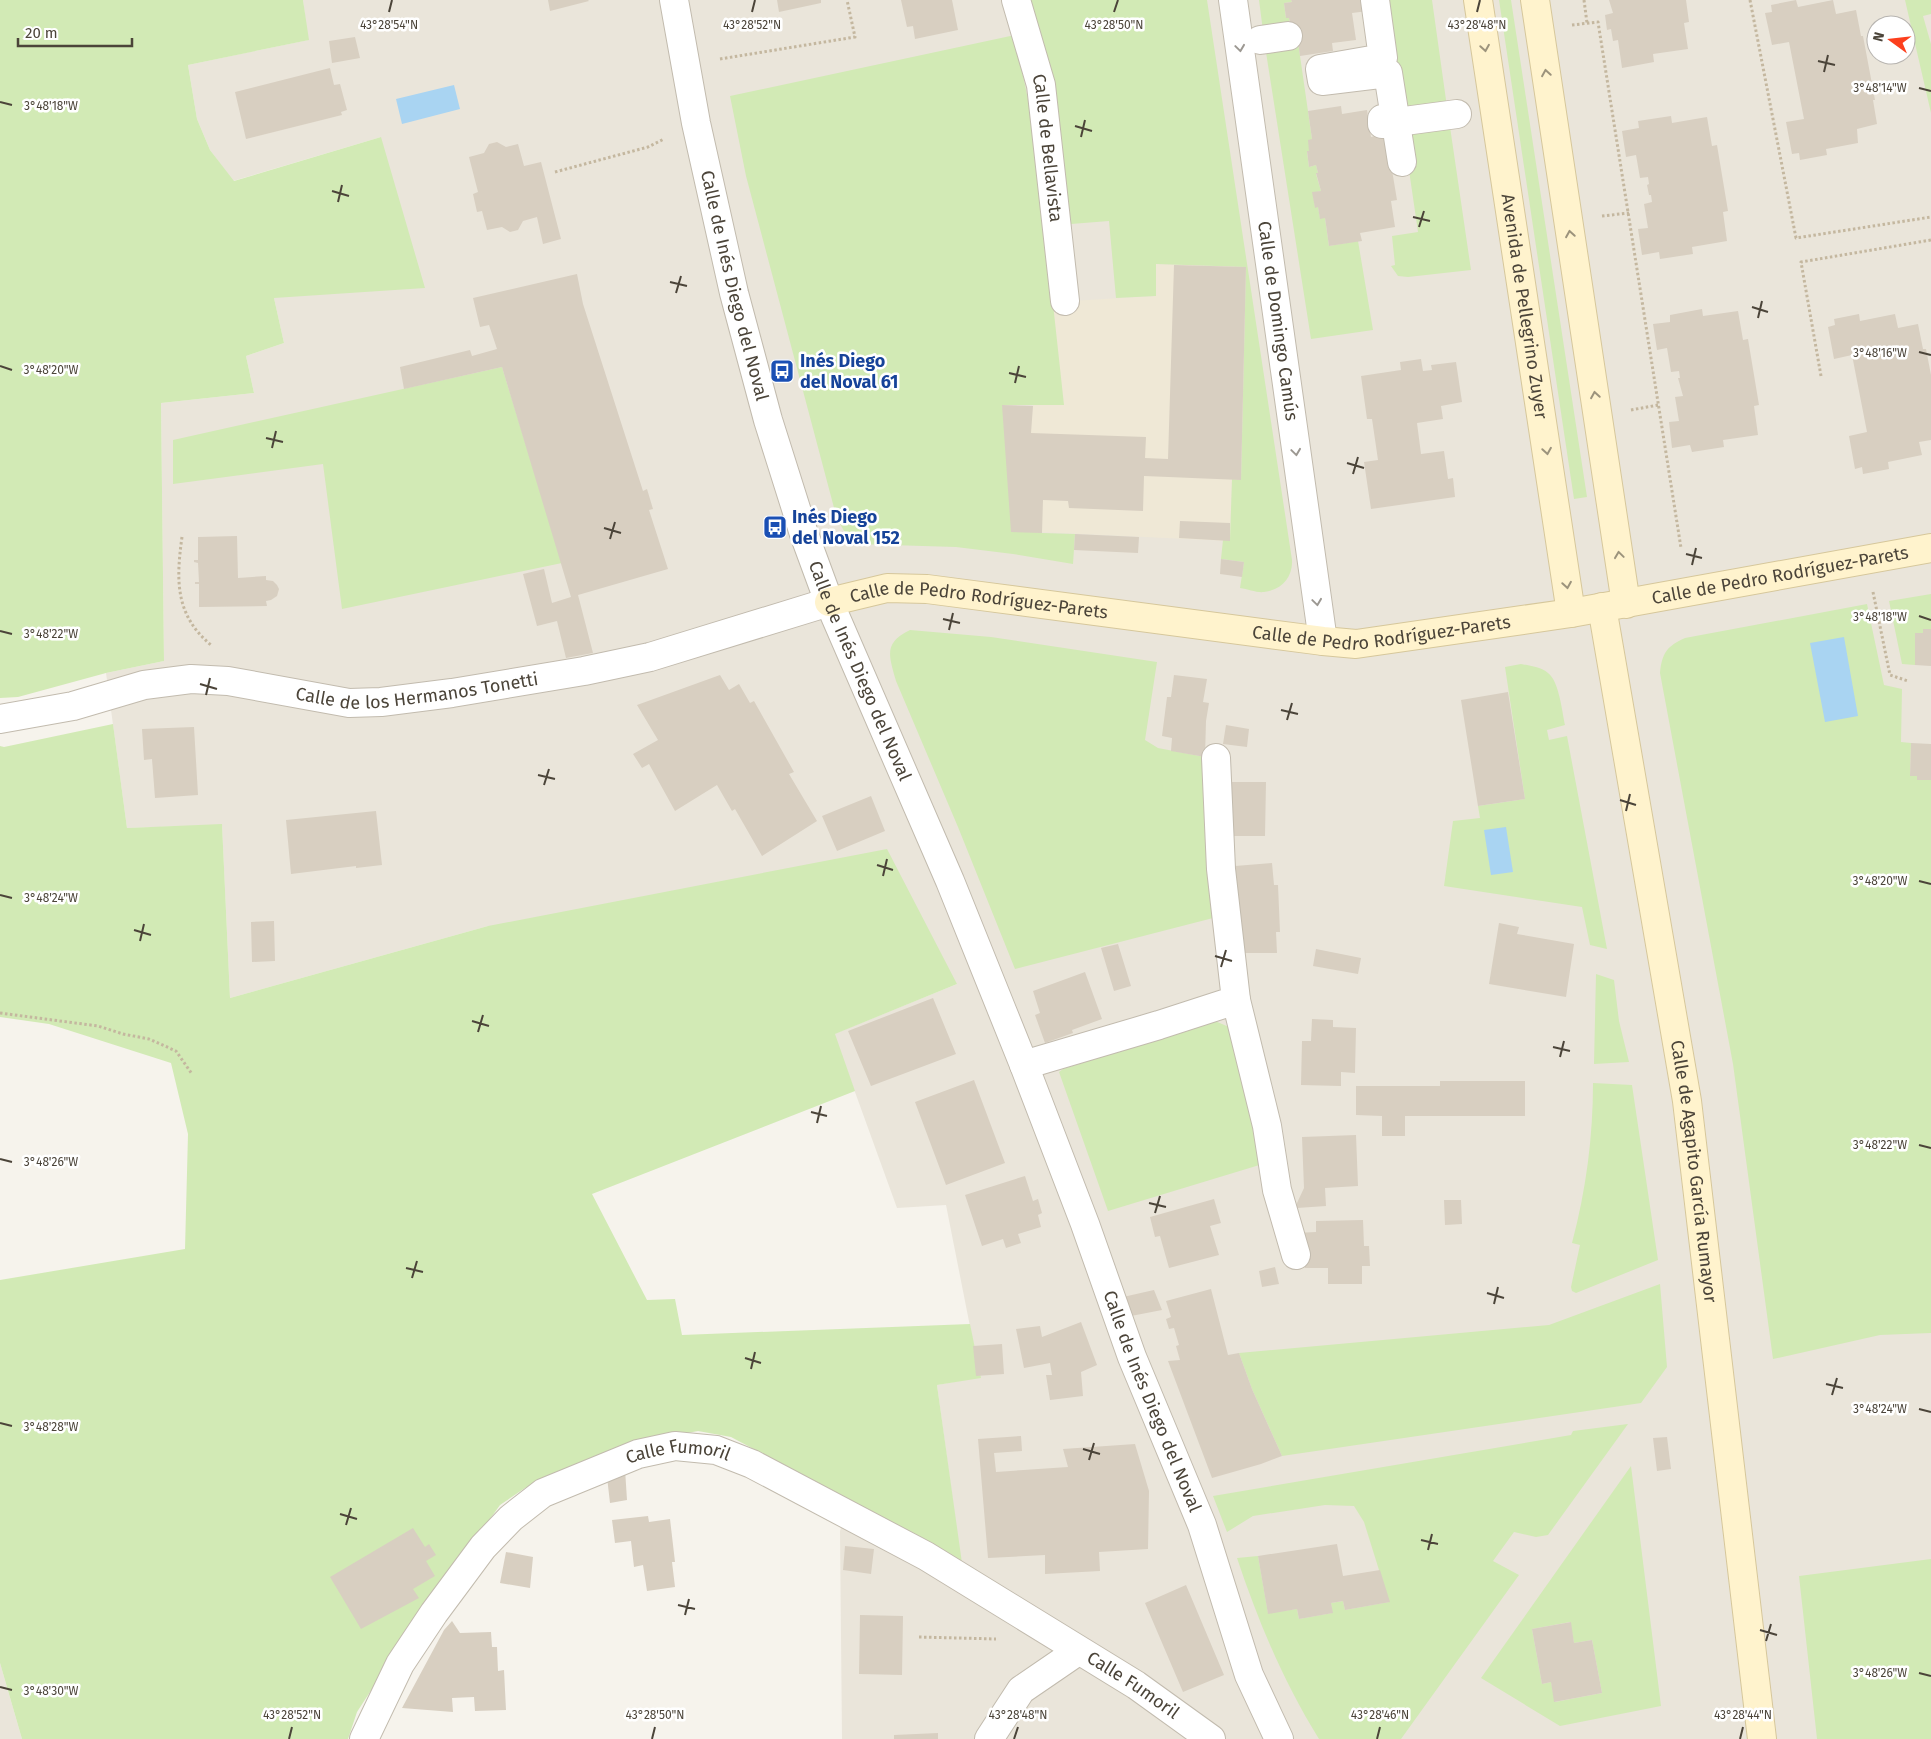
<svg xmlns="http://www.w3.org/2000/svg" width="1931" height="1739" font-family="'Fira Sans',sans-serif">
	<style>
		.residential { fill: #eae5da; fill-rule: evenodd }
		.education { fill: #efe8d6 }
		.green { fill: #d2eab5; fill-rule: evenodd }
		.water { fill: #a9d4f2 }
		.building { fill: #d8cfc1 }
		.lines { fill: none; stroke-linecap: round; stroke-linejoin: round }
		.street-casing { stroke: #c2bbae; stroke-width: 30 }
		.secondary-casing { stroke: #d6c79b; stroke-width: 30 }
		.path { stroke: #c4b79f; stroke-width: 3; stroke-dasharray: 2.5 2.5; stroke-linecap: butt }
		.street { stroke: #fff; stroke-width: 28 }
		.secondary { stroke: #fff3cd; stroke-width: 28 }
		.oneway { stroke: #9c9892 }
		.oneway2 { stroke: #9c937c }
		.ticks { fill: none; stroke: #4b4439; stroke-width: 2 }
		.labels { text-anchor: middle; stroke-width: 5; stroke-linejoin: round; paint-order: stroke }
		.street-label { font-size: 18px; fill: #4b4439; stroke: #fff }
		.transit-label { font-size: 18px; font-weight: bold; fill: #164399; stroke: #fff; text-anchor: start }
		.ticks-label { font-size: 12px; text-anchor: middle; fill: #4b4439; stroke: #fff; stroke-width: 5; stroke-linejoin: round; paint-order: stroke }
	</style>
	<rect width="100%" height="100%" fill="#f6f3ec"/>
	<path class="residential" d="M303 0H1931V1739H842L840 1531 850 1500 961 1562 937 1385 980 1377 946 1205 897 1208 834 1034 957 984 488 926 230 998 222 825 127 828 106 673 164 661 161 403 254 393 246 356 284 343 274 298 381 137 233 181 210 150 197 119 188 65 308 40ZM1876 25H1906V55H1876Z
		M0 1663 22 1739H0Z"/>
	<path class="education" d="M1156 264 1246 267 1241 480H1232L1230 541 1017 531 1033 406 1053 302 1156 296Z"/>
	<path class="green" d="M0 0H303L309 40 188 65 197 119 210 150 234 181 381 137 425 288 274 298 284 343 246 356 254 393 161 403 164 661 106 673 18 697 0 698Z
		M1027 0H1207L1292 560C1293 577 1282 590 1264 592 1257 593 1248 589 1240 588L1244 562 1221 559 1223 540H1230L1232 479 1241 480 1246 267 1156 264V296L1116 298 1109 221 1071 224 1055 94Z
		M1259 0H1291L1292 2 1284 3 1286 18H1289L1290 26 1263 31Z
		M1382 0H1432L1447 107 1400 115Z
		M1499 0H1511L1587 497 1574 499Z
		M1905 0H1931V14L1923 16 1931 44V113Z
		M1015 35 1029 105 1044 221 1064 405H1002L1042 533 1075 534 1073 564 1013 554 956 547 857 544 850 541 837 519 746 176 730 96Z
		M1298 42 1312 139 1309 151 1307 152 1309 167 1316 165 1318 173 1316 174 1321 191 1313 193 1315 207H1318L1320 218H1325L1329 246 1358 241 1373 330 1311 339 1265 46Z
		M1449 120 1471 270 1408 277 1398 276 1391 266 1395 265 1392 236 1418 232 1403 129Z
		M502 367 562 563 342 609 323 464 173 484V440Z
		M1931 594V629H1923V633H1915V665L1902 664 1889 601Z
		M1867 604 1884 685 1902 689 1901 742 1911 743 1910 775 1917 776V780H1931V1333L1880 1335 1773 1359 1733 1064 1660 673C1662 653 1667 646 1685 638Z
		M910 630 991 637 1157 662 1145 740 1158 748 1205 757 1217 917 1015 969 958 827 896 681C889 656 883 643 910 630Z
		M1521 664C1530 666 1541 667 1548 673 1559 681 1562 711 1565 725L1547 730 1549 740 1567 736 1607 949 1590 945 1582 907 1444 886 1453 821 1480 818 1478 806 1525 799 1505 667Z
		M113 724 127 828 222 824 230 998 488 926 887 849 957 984 835 1034 855 1091 592 1194 647 1300 675 1299 682 1335 970 1324 981 1378 937 1385 962 1563 850 1500 731 1437 698 1431 635 1443 578 1464 525 1488 500 1505 403 1641 357 1712 348 1739H22L0 1663V1280L185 1249 188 1134 171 1063 49 1024 0 1017V746L4 747Z
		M1596 974 1614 980 1619 1021 1629 1062 1594 1064Z
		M1215 1021 1229 1027 1266 1163 1108 1211 1059 1072 1063 1069Z
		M1593 1083 1632 1085 1658 1260 1576 1293 1572 1291 1571 1287 1580 1245 1572 1243C1586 1190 1593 1137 1593 1083Z
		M1660 1284 1667 1367 1641 1403 1282 1456 1252 1389 1239 1353 1549 1325Z
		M1628 1424 1548 1535 1536 1537 1514 1532 1493 1561 1519 1575 1401 1739H1319C1284 1683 1258 1621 1237 1558L1258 1556 1268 1613 1297 1609 1299 1619 1332 1613 1331 1603 1343 1601 1345 1610 1389 1602 1364 1522 1354 1506 1325 1505 1253 1516 1227 1532 1213 1496 1571 1435 1573 1431Z
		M1631 1466 1661 1706 1560 1726 1481 1678ZM1570 1622 1574 1643 1592 1640 1602 1693 1555 1702 1551 1682 1542 1684 1532 1629Z
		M1931 1559V1739H1817L1799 1576Z"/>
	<path class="water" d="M454 85 460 109 402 124 396 99Z
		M1844 637 1858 716 1825 722 1810 643Z
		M1506 827 1513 872 1491 875 1484 830Z"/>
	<path class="building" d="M548 0H588L589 1 550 11Z
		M777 0H821V3L779 12Z
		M901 0H952L958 30 915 39 913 26 907 27Z
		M1291 0H1366L1368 11 1352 13 1356 40 1332 43 1333 51 1300 56 1298 42 1291 29 1289 18H1286L1284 3 1292 2Z
		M1609 0H1686L1689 22 1684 23 1688 49 1653 54 1654 62 1622 68 1618 40 1613 41 1611 29 1607 30 1605 15 1613 13Z
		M1796 0 1798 7 1833 0 1836 14 1856 10 1861 36H1863L1875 100H1873L1877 124 1857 129 1858 143 1826 149 1827 155 1800 160 1799 153 1792 154 1786 122 1804 119 1789 42 1772 45 1765 13 1772 12 1771 5Z
		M355 37 360 58 332 63 329 41Z
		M330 68 334 85 340 84 347 110 341 112 342 115 246 139 235 92Z
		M1341 106 1342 114 1367 110 1371 137 1386 134 1397 200 1391 201 1395 227 1360 233 1362 241 1329 246 1325 218 1320 219 1318 207 1315 208 1312 192 1321 191 1316 173H1318L1316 165 1309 167 1307 151H1309L1308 140 1312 139 1308 111Z
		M1671 116 1672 123 1707 117 1712 146 1717 145 1728 211 1723 212 1727 241 1692 247 1693 254 1660 259 1659 252 1642 255 1638 229 1648 228 1644 204 1652 202 1651 195H1649L1647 185 1649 184 1648 177 1640 178 1636 155 1626 157 1622 131 1639 128 1638 121Z
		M497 142 506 147 518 144 524 166 541 162 561 239 543 244 537 217 523 221 518 230 510 232 502 227 487 230 482 211 477 212 473 194 478 192 469 157 484 153 489 144Z
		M1174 265 1246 267 1241 480 1144 476 1143 511 1069 508 1068 501 1043 500 1042 533 1011 532 1002 405 1033 406 1031 433 1146 437 1145 458 1168 459Z
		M577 274 583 304 643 491 647 489 653 509 649 510 668 569 578 595 593 653 566 658 557 621 537 626 523 574 544 569 552 603 571 597 502 367 404 389 400 367 470 350 472 356 497 349 489 325 480 327 473 298Z
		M1702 309 1703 316 1738 311 1743 340 1748 339 1759 405 1754 406 1758 435 1723 440 1724 447 1692 452 1690 445 1672 448 1669 422 1679 421 1675 397 1683 396 1678 378H1680L1679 371 1671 372 1667 348 1657 350 1653 324 1670 322V315Z
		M1859 314 1860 321 1895 314 1898 328 1918 324 1923 349H1926L1931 375V440L1919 442 1922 455 1888 462 1889 469 1863 474 1862 467 1855 469 1849 436 1867 432 1852 355 1834 359 1828 327 1835 325 1834 319Z
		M1421 359 1423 371 1432 370 1431 365 1456 362 1462 402 1441 406 1443 419 1417 423 1421 454 1444 451 1448 479 1453 478 1455 497 1371 509 1364 462 1378 460 1372 419H1367L1361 376 1401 370 1400 362Z
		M1180 521 1230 523V541L1179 538Z
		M1075 534 1139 537 1138 553 1074 550Z
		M237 536 238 578 266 576V580L273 581 277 585 279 589 277 596 271 600 266 601 267 606 199 607V584H195V582H199L198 563 194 562V560H198V537Z
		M1221 559 1244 562 1242 577 1220 574Z
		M1923 629H1931V666L1915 665V633H1923Z
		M720 675 729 690 739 684 750 703 754 701 794 772 789 774 817 821 762 856 735 809 732 811 717 785 675 811 649 764 642 768 633 754 658 740 637 705Z
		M1174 675 1207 679 1203 702 1209 703 1206 721 1205 757 1171 751 1172 738 1162 736 1167 697H1171Z
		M1508 692 1525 799 1478 806 1461 700Z
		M1226 725 1249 729 1247 747 1223 744Z
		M194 727 198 795 155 798 152 759 144 760 142 729Z
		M1911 743 1931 744V780H1917V776H1910Z
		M1228 782H1266L1265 836H1228Z
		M871 796 885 831 837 851 822 816Z
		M376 811 382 865 356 868V866L291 874 286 820Z
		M1272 863 1274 885H1278L1280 932H1276L1277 953H1239L1235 866Z
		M274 921 275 961 252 962 251 922Z
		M1499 923 1519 927 1517 934 1574 944 1566 997 1489 984Z
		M1118 944 1131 986 1114 991 1101 948Z
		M1316 949 1361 958 1358 974 1313 966Z
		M1085 972 1102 1019 1072 1030 1073 1033 1045 1043 1035 1015 1040 1013 1033 991Z
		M933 998 956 1054 871 1086 848 1031Z
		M1312 1019 1333 1020V1027L1356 1028 1355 1073 1341 1072V1086L1301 1085 1302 1041H1311Z
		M974 1080 1005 1163 946 1185 915 1102Z
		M1440 1081H1525V1116H1405V1136H1382V1116L1356 1115V1086H1440Z
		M1356 1135 1358 1186 1325 1188 1326 1206 1297 1208V1203L1304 1188 1302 1137Z
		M1025 1176 1033 1201 1038 1199 1042 1213 1038 1215 1041 1227 1018 1234 1021 1243 1006 1248 1003 1239 982 1246 965 1195Z
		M1214 1199 1221 1223 1210 1226 1219 1255 1169 1268 1160 1236 1155 1237 1150 1217Z
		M1444 1200H1461L1462 1224 1445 1225Z
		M1363 1220 1364 1246H1369L1370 1266H1362V1284H1328V1268H1305L1296 1233 1316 1232V1221Z
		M1275 1267 1279 1284 1262 1287 1259 1271Z
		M1211 1289 1228 1355 1239 1353 1252 1389 1282 1456 1261 1464 1212 1478 1168 1361 1180 1360 1176 1346 1179 1345 1174 1328 1169 1329 1166 1319 1171 1317 1166 1301Z
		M1154 1290 1162 1310 1131 1316 1123 1297Z
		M1081 1322 1097 1365 1081 1372 1083 1396 1050 1400 1046 1375H1052L1050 1363 1024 1368 1016 1329 1040 1326 1042 1337Z
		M1002 1344 1004 1374 976 1376 973 1346Z
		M1021 1436 1022 1451 994 1453 996 1472 1068 1467 1063 1449 1135 1444 1149 1491 1148 1549 1099 1552 1100 1571 1045 1574V1555L988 1558 978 1439Z
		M1667 1437 1671 1469 1657 1471 1653 1438Z
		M625 1469 627 1500 610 1503 607 1477Z
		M648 1516 649 1522 670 1519 675 1562H672L675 1587 647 1591 643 1565 634 1567 631 1541 615 1543 612 1520Z
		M413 1528 425 1547 429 1544 436 1555 426 1561 435 1576 413 1589 419 1598 361 1629 330 1577Z
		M1337 1544 1343 1576 1380 1570 1390 1602 1345 1610 1343 1601 1331 1603 1333 1613 1299 1619 1297 1609 1268 1614 1258 1556Z
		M845 1546 874 1549 871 1574 843 1570Z
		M506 1552 533 1557 530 1588 500 1583Z
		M1186 1585 1224 1675 1183 1692 1145 1603Z
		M860 1615 903 1616 902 1675 859 1674Z
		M452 1621 460 1633 491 1632 492 1647H497L498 1671 504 1670 506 1710 475 1711 474 1697 452 1698 453 1712 402 1708 444 1630Z
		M1571 1622 1574 1643 1592 1640 1602 1693 1554 1702 1551 1682 1542 1684 1532 1629Z
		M938 1733V1739H894V1735Z"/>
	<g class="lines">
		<g class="street-casing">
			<g id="street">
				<path id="s1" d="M674 0 696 123 734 293 768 420 804 534 829 602 950 881 1024 1065 1085 1224 1132 1357 1202 1525 1249 1675 1279 1739"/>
				<path id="s2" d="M1016 0 1041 85 1065 301"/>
				<path id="s3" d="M1233 0 1323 641"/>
				<path d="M1375 0 1383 58 1320 69 1322 81 1388 73 1402 162"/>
				<path d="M1260 40 1288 36"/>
				<path d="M1382 119V124L1457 114"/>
				<path id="s4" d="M0 719 73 706 144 685 191 679 228 681 349 703 381 702 452 693 584 671 650 657 829 602"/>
				<path d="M1236 1000 1267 1126 1277 1190 1296 1255"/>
				<path d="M1024 1065 1159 1025 1236 1000 1221 869 1216 758"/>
				<path id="s5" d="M364 1739 400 1664 434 1613 483 1547 511 1518 543 1493 638 1454 675 1446 716 1450 752 1464 926 1556 1136 1685 1211 1739"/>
				<path d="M989 1739 1021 1690 1078 1651"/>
			</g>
		</g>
		<g class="secondary-casing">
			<g id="secondary">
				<path id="s6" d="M1478 0 1571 613"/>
				<path d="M1535 0 1626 604"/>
				<path id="s7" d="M829 602 887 588 927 589 1323 641 1356 644 1571 613 1931 548"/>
				<path id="s8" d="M1602 607 1687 1101 1762 1739"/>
			</g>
		</g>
		<path class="path" d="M1584 0 1587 23
			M1750 0 1796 238 1931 217
			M1572 25 1598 22 1681 548
			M720 59 855 37 847 0
			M555 172 648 147 664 139
			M1602 216 1629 213
			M1821 376 1801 262 1931 240
			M1631 410 1658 405
			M182 537C176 580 175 615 211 645
			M1873 592 1890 675 1908 681
			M0 1013 98 1026 123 1034 149 1039 176 1051 192 1074
			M919 1637 996 1639"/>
		<use href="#street" class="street"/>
		<use href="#secondary" class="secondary"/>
	</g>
	<defs><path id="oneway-chevron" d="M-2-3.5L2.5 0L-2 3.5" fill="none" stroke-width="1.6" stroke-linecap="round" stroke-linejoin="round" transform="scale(1.25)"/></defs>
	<g class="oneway">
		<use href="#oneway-chevron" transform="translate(1240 48) rotate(82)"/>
		<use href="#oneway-chevron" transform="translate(1296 452) rotate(82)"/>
		<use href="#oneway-chevron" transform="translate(1317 602) rotate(82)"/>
	</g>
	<g class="oneway2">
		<use href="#oneway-chevron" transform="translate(1485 48) rotate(81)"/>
		<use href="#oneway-chevron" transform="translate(1546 73) rotate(-99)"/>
		<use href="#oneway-chevron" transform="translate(1570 234) rotate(-99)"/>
		<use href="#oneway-chevron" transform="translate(1595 395) rotate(-99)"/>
		<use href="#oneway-chevron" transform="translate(1547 451) rotate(81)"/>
		<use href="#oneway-chevron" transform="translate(1619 555) rotate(-98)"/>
		<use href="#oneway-chevron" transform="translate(1567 585) rotate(81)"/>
	</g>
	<path class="ticks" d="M389 12 392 0M752 12 755 0M1114 12 1118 0M1477 12 1480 0M1818 61 1835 65M1824 72 1828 55M1919 88 1931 91M0 102 12 105M1075 126 1092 131M1081 137 1085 120M332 191 349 196M338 202 342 185M1413 217 1430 221M1419 227 1424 211M670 282 687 286M676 293 681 276M1752 307 1768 312M1758 318 1762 301M1919 352 1931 355M0 366 12 370M1009 373 1026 377M1015 383 1019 366M266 438 283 442M272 448 276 431M1347 463 1364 468M1353 474 1358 457M604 528 621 533M610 539 615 522M1686 554 1702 558M1692 565 1696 548M1919 616 1931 620M943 619 960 623M949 630 953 613M0 631 12 634M200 684 217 689M206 695 210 678M1281 710 1298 714M1287 720 1292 703M538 775 555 779M544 785 549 769M1620 800 1636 805M1626 811 1630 794M877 865 893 870M883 876 887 859M1919 881 1931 884M0 895 12 898M134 930 151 935M140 941 144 924M1215 956 1232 961M1221 967 1226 950M472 1021 489 1026M478 1032 483 1015M1553 1047 1570 1051M1560 1057 1564 1041M811 1112 827 1116M817 1123 821 1106M1919 1145 1931 1148M0 1159 12 1162M1149 1203 1166 1207M1155 1213 1160 1196M406 1268 423 1272M412 1278 417 1261M1487 1293 1504 1298M1494 1304 1498 1287M745 1358 761 1363M751 1369 755 1352M1826 1384 1843 1388M1832 1395 1837 1378M1919 1409 1931 1412M0 1423 12 1426M1083 1449 1100 1454M1089 1460 1094 1443M340 1514 357 1519M346 1525 351 1508M1421 1540 1438 1544M1428 1550 1432 1534M678 1605 695 1609M685 1615 689 1599M1760 1630 1777 1635M1766 1641 1771 1624M1919 1673 1931 1676M0 1687 12 1690M289 1739 292 1727M652 1739 655 1727M1014 1739 1018 1727M1377 1739 1380 1727M1740 1739 1743 1727"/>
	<defs>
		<g id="bus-square" transform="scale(1.25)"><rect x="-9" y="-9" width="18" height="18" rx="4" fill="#1a4fb4" stroke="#fff"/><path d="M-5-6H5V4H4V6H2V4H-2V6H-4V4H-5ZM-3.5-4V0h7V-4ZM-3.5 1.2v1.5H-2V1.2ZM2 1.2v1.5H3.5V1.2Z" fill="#fff"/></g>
	</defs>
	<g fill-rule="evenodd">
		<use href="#bus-square" x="782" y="371"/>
		<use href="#bus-square" x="775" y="527"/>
	</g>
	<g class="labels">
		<g class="street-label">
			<text dy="6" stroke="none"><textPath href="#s2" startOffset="152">Calle de Bellavista</textPath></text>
			<text dy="6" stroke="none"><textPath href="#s1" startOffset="292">Calle de Inés Diego del Noval</textPath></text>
			<text dy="6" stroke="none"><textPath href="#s6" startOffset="310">Avenida de Pellegrino Zuyer</textPath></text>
			<text dy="6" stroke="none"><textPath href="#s3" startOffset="324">Calle de Domingo Camús</textPath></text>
			<text dy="6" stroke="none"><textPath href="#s7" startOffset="962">Calle de Pedro Rodríguez-Parets</textPath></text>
			<text dy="6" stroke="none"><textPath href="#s7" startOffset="152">Calle de Pedro Rodríguez-Parets</textPath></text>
			<text dy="6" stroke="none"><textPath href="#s7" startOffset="558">Calle de Pedro Rodríguez-Parets</textPath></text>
			<text dy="6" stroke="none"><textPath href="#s1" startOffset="698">Calle de Inés Diego del Noval</textPath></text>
			<text dy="6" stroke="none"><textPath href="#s4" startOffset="424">Calle de los Hermanos Tonetti</textPath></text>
			<text dy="6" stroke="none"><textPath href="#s8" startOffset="572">Calle de Agapito García Rumayor</textPath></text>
			<text dy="6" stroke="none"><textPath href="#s1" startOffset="1485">Calle de Inés Diego del Noval</textPath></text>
			<text dy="6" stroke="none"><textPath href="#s5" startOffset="451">Calle Fumoril</textPath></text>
			<text dy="6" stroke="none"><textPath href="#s5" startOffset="969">Calle Fumoril</textPath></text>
		</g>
		<g class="transit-label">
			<text x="800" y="367">Inés Diego<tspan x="800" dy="21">del Noval 61</tspan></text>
			<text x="792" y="523">Inés Diego<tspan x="792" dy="21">del Noval 152</tspan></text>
		</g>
	</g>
	<g class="ticks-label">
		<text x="389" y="29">43°28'54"N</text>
		<text x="752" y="29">43°28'52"N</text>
		<text x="1114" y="29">43°28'50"N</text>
		<text x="1477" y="29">43°28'48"N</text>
		<text x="1880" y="92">3°48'14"W</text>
		<text x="51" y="110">3°48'18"W</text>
		<text x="1880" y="357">3°48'16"W</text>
		<text x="51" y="374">3°48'20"W</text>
		<text x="1880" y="621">3°48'18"W</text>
		<text x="51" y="638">3°48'22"W</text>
		<text x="1880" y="885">3°48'20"W</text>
		<text x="51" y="902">3°48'24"W</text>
		<text x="1880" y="1149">3°48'22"W</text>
		<text x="51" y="1166">3°48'26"W</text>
		<text x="1880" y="1413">3°48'24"W</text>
		<text x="51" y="1431">3°48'28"W</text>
		<text x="1880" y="1677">3°48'26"W</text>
		<text x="51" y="1695">3°48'30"W</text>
		<text x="292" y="1719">43°28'52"N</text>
		<text x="655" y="1719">43°28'50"N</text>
		<text x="1018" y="1719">43°28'48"N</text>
		<text x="1380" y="1719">43°28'46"N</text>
		<text x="1743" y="1719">43°28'44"N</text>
	</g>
	<g transform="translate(1891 40) rotate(285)"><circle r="24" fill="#ffffff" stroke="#b7b4b0"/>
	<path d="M0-4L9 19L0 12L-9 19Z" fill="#fc3f1d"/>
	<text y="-8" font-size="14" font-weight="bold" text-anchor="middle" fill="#4b4439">N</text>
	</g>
	<path d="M18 38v8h114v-8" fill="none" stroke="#4b4439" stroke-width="2.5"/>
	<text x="25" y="38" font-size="15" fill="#4b4439" stroke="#ffffff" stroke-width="4" paint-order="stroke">20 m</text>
</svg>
